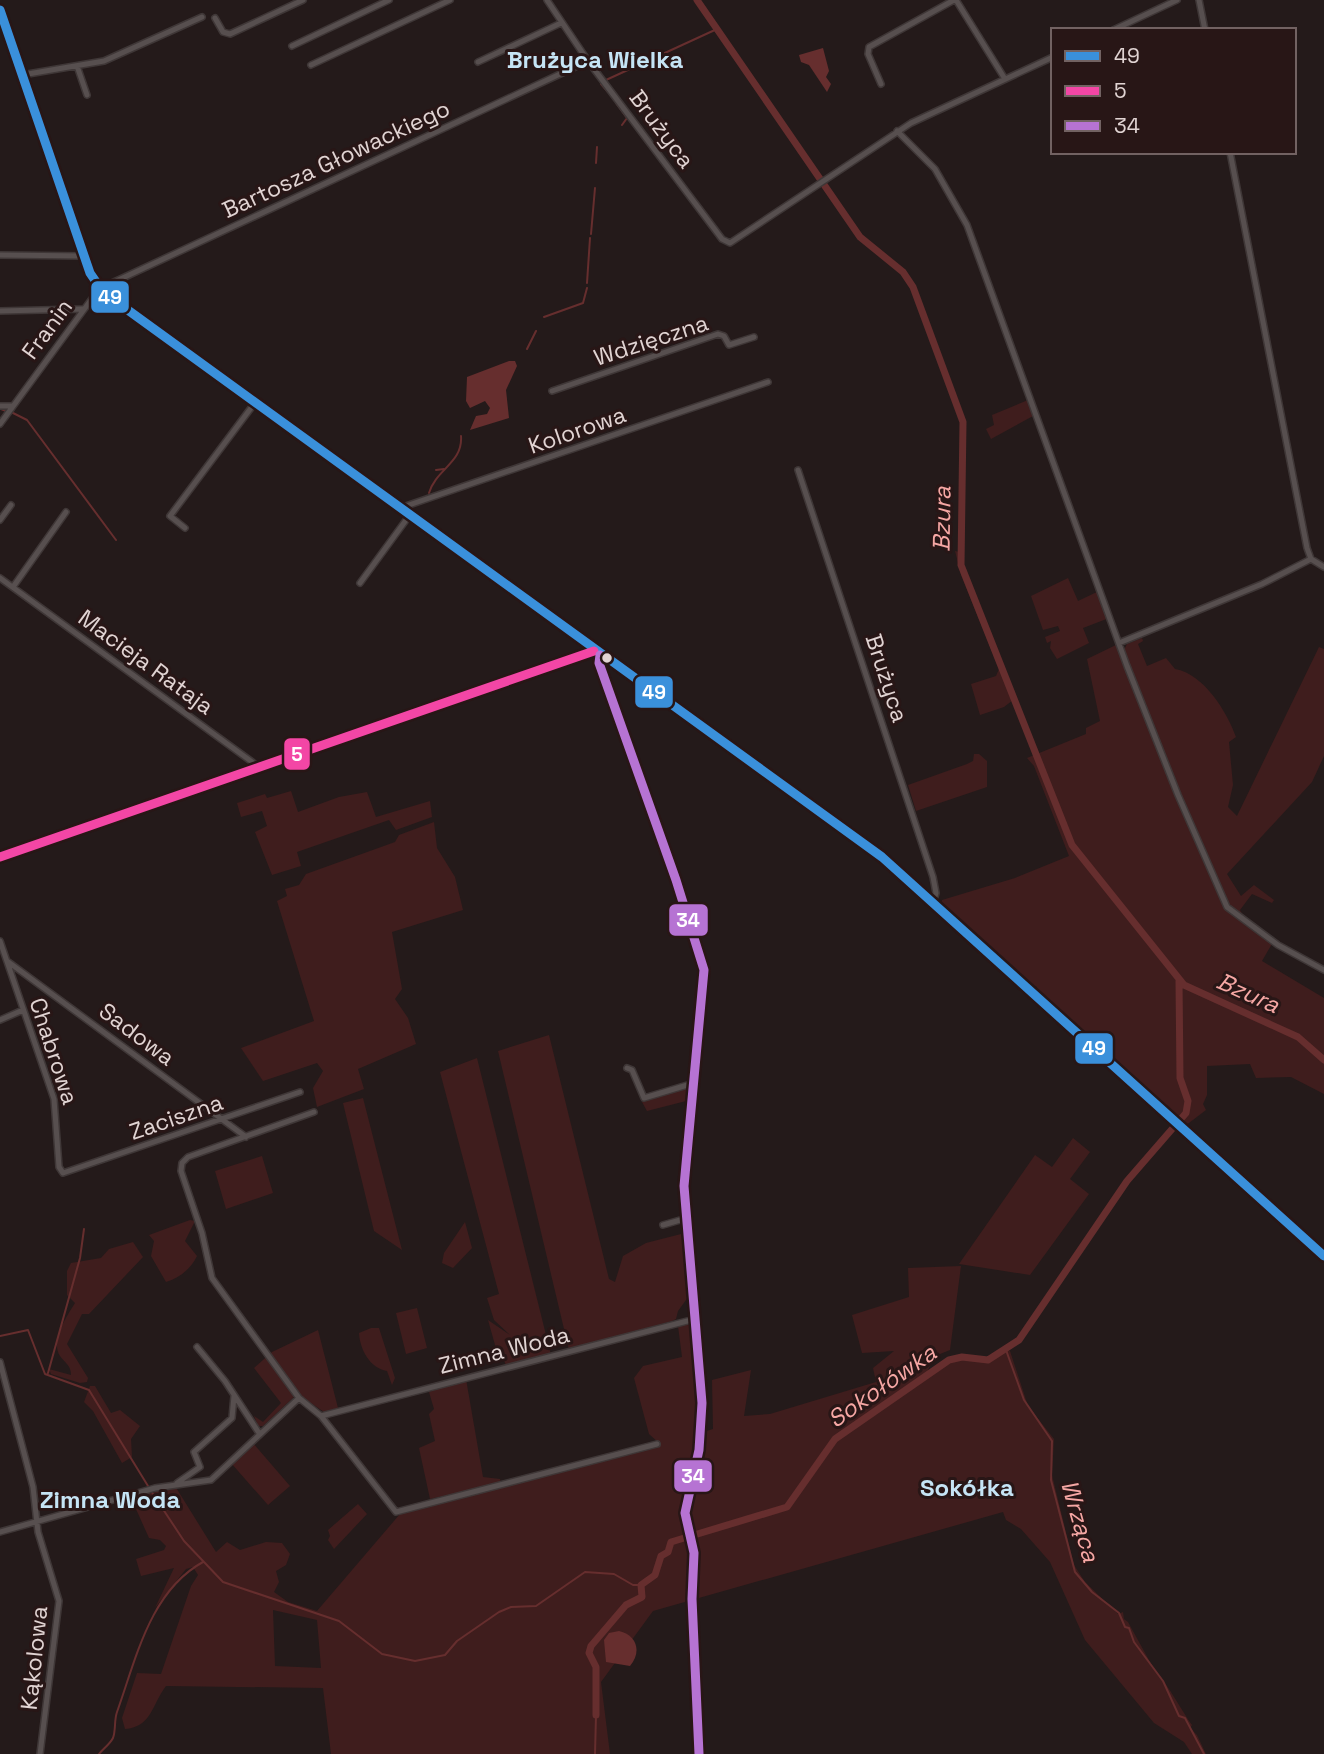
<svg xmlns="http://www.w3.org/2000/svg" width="1324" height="1754" font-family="'Space Grotesk',sans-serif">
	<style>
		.green { fill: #3f1d1d; fill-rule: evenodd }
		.water { fill: #662e2e }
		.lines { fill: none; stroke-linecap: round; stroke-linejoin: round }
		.stream { stroke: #662e2e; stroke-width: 2 }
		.river { stroke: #662e2e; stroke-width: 7 }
		.minor-casing { stroke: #3f3737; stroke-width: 8 }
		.major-casing { stroke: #3f3737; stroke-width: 10 }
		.minor { stroke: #574f4f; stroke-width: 5 }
		.major { stroke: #605554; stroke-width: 7 }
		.bus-1-casing { stroke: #281616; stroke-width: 14 }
		.bus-2-casing { stroke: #281616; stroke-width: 14 }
		.bus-3-casing { stroke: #281616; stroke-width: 14 }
		.bus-1 { stroke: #3a90db; stroke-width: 9 }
		.bus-2 { stroke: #f346a5; stroke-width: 9 }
		.bus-3 { stroke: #b673d3; stroke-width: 9 }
		.bus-dot { fill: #e1d4d3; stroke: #281616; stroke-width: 2.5 }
		.labels { text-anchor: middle; stroke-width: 6; stroke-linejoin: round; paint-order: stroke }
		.street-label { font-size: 23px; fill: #e1d4d3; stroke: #281616 }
		.neighbourhood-label { font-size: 24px; font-weight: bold; fill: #c5e4f5; stroke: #281616 }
		.water-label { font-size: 24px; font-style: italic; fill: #f6a7a4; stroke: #281616 }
		.line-badge { stroke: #281616; stroke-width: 2.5 }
		.badge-label { font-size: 19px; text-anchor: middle; font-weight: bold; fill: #fff }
	</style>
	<rect width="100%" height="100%" fill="#241a1a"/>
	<path class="green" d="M1028 400 1033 416 991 439 986 429 994 425 992 415Z
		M955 551 960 552 963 573 1013 700 1004 707 980 715 971 684 996 676 999 669 961 575Z
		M1068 578 1078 601 1099 591 1109 618 1083 628 1089 643 1057 659 1050 648 1051 641 1047 643 1045 637 1060 631 1058 626 1043 630 1031 596Z
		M1142 638 1143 641 1138 644 1147 666 1166 658 1175 669C1204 674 1227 712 1236 737L1229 742 1233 785 1228 807 1237 816 1319 647 1324 649V756L1312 782 1227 874 1241 896 1254 885 1274 900 1272 903 1252 894 1240 910 1248 925 1273 942 1262 961 1324 998V1094L1291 1077 1256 1078 1250 1064 1207 1066V1095L1203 1104 1206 1110 1185 1126 1039 994 1036 986 1032 987 1021 978 941 904 942 900 1015 878 1069 856 1034 766 1027 758 1086 734V728L1100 721 1087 659 1118 644 1124 650 1127 644Z
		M974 754H979L987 761V787L916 811 908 785 967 764 973 761Z
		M291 791 298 812 339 797 367 792 376 817 430 801 432 817 396 830 389 820 297 852 301 866 272 875 255 832 267 826 262 811 241 817 237 803 265 794 267 798Z
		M434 822 437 848 455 877 463 910 392 932 402 989 395 999 408 1018 416 1044 358 1069 364 1089 317 1107 313 1088 323 1071 317 1063 263 1081 241 1048 314 1021 277 901 287 896 285 889 299 885 306 874 395 842 399 835Z
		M549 1035 609 1279 615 1282 623 1256 646 1243 681 1234 684 1237 691 1293 678 1311 676 1319 672 1321 569 1350 498 1051Z
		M477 1058 551 1355 506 1366 502 1354 497 1352 488 1320 510 1335 494 1320 487 1298 499 1294 440 1072Z
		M691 1086 690 1100 647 1111 642 1102Z
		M363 1098 402 1250 374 1231 343 1103Z
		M1073 1138 1090 1152 1070 1179 1089 1194 1030 1275 959 1264 1035 1155 1052 1167Z
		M262 1156 273 1193 226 1209 215 1171Z
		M190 1220 195 1221 185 1241 197 1256C191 1269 179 1278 166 1282L151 1256 154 1241 149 1235Z
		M465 1222 472 1248 453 1268 442 1263 444 1253Z
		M133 1242 143 1257 89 1314H82L67 1344 88 1378 87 1382 80 1383 51 1374 49 1369 71 1375C71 1365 65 1363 60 1356 50 1341 67 1316 75 1303L67 1295V1271L71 1263 101 1258 109 1249Z
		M961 1266 950 1350 935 1356 927 1372 965 1356 982 1359 1005 1349 1010 1351 1028 1406 1054 1439 1052 1475 1074 1565 1085 1582 1118 1614 1123 1612 1124 1619 1128 1622 1155 1671C1162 1675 1184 1714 1192 1725L1190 1728 1197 1735 1206 1754H1192L1184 1742 1154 1723 1085 1640 1050 1562 1021 1529 1006 1520 1003 1512 653 1611 601 1682 610 1754H331L323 1688 166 1686C152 1704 152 1727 125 1729L122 1718 137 1673 161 1674 191 1586 198 1575 193 1567 186 1569 155 1608 174 1568 141 1576 136 1559 164 1550 166 1546 160 1540 149 1538 131 1498 175 1486 216 1552 227 1542 240 1550 266 1542 282 1543 290 1554 286 1565 276 1571 279 1582 274 1592 288 1602 317 1611 400 1514 660 1444 649 1434 634 1378 643 1366 682 1357 678 1326 693 1321 700 1433 713 1429 712 1380 751 1370 744 1416 770 1414 876 1382 873 1368 894 1351 862 1353 852 1315 909 1297 908 1268ZM273 1610 317 1620 321 1668 275 1666Z
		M417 1308 427 1348 406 1354 396 1313Z
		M371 1328H379L395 1378 392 1385 387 1371C370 1368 360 1350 359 1333Z
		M318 1330 338 1408 324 1412 302 1397 295 1396 263 1426H258L254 1416 263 1422 281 1403 254 1368 272 1352Z
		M466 1379 483 1477 500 1479 501 1483 430 1499 419 1448 435 1441 429 1414 434 1409 429 1392Z
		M90 1386H95L111 1413 120 1410 140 1426 131 1439 132 1457 122 1463 93 1411 84 1402Z
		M253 1443 290 1486 268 1505 231 1463Z
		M358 1504 367 1514 334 1549 328 1540 330 1536 328 1530Z"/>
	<path class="water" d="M823 48 829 71 826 77 831 84 827 92 809 65 801 62 799 55Z
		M509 361H515L517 366 506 390 509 418 470 430 476 416 487 414 490 408 485 401 470 408 466 401 467 377Z
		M619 1631C637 1635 642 1652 630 1666L606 1662 604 1640 609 1633Z"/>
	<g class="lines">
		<path class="stream" d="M606 80 717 29
			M601 84 608 92
			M616 103 627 118 622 125
			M596 163 597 147
			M591 234 595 188
			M587 283 590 238
			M544 317 583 303 587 288
			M527 349 536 331
			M1 409 6 411
			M11 412 27 420 116 540
			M436 470 444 469
			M429 493C436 469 463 463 461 436
			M0 1336 28 1330 45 1374 89 1390 148 1486
			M1006 1350 1024 1400 1052 1441 1051 1480 1075 1572 1092 1592 1119 1613 1125 1627 1129 1628 1134 1642 1163 1681 1179 1716 1185 1718 1204 1754
			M48 1373 80 1258 84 1229
			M151 1491 184 1541 223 1582 339 1621 382 1654 415 1661 445 1655 457 1641 499 1612 511 1607 536 1606 585 1572 614 1574 633 1585H641
			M99 1754C103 1749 110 1744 113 1738 116 1730 114 1720 117 1712 136 1659 150 1591 203 1562
			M595 1754 596 1715"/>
		<path class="river" d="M697 0 860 237 903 272 913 287 963 422 961 565 1072 845 1184 985 1298 1037 1324 1060
			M596 1715V1667L589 1653 591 1646 626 1605 642 1597 641 1585 655 1575 661 1556 668 1552 671 1542 787 1507 835 1439 949 1360 962 1357 988 1360 1019 1340 1127 1181 1186 1113 1188 1101 1180 1078 1179 981"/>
		<g class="minor-casing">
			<path id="minor" d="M547 0 588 61 722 239 730 243 911 123 1053 57
				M956 0 1005 79
				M1199 0 1205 30
				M215 18 223 32 230 34 303 0
				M1113 30 1177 0
				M292 46 389 0
				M478 62 561 23
				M311 65 450 0
				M77 66 87 95
				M22 75 104 61 202 17
				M881 84 868 54 869 47 954 0
				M897 131 935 169 967 225 1127 666 1178 795 1227 907 1278 945 1324 970
				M1230 152 1307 548 1311 559 1324 567
				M0 255 84 256
				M0 311 83 309
				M552 391 718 334 724 336 729 345 754 337
				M0 406H12
				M0 424 99 289 588 61
				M798 470 933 877 936 893 933 903
				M400 508 768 382
				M0 520 11 505
				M185 528 170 516 254 404
				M0 578 259 767
				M360 583 409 516
				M13 587 66 512
				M1119 643 1262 584 1311 559
				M600 655 599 663 676 880 704 970 684 1186 702 1403 699 1450 685 1513 694 1553 692 1599 699 1754
				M0 857 594 651
				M0 941 54 1099 59 1167 63 1173 300 1092
				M7 961 246 1137
				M0 1020 23 1010
				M627 1068 632 1070 644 1098 694 1083
				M663 1225 687 1218
				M197 1347 225 1381 259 1433
				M0 1362 33 1487 38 1532 59 1601 40 1754
				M299 1398 212 1278 202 1233 181 1171 182 1163 188 1157 314 1112
				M321 1416 695 1319
				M177 1483 200 1467 194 1452 232 1418 234 1396
				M0 1532 155 1488 211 1480 299 1398 321 1416 396 1512 657 1444"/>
		</g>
		<g class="major-casing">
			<path id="major" d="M0 10 90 273 103 292 882 857 1324 1256"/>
		</g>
		<use href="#minor" class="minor"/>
		<use href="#major" class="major"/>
		<g class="bus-1-casing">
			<path id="bus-1" d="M0 10 90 273 103 292 882 857 1324 1256"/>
		</g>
		<g class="bus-2-casing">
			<path id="bus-2" d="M0 857 594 651"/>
		</g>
		<g class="bus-3-casing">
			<path id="bus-3" d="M600 655 599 663 676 880 704 970 684 1186 702 1403 699 1450 685 1513 694 1553 692 1599 699 1754"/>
		</g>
		<use href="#bus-1" class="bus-1"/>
		<use href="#bus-2" class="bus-2"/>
		<use href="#bus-3" class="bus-3"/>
	</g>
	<circle class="bus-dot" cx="607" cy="658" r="6"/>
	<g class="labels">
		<g class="street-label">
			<text transform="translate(662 129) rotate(53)" y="8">Brużyca</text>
			<text transform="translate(336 159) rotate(-25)" y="8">Bartosza Głowackiego</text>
			<text transform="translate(47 329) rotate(-54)" y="8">Franin</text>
			<text transform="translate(651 340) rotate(-18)" y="8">Wdzięczna</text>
			<text transform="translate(577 430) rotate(-19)" y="8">Kolorowa</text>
			<text transform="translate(146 662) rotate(36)" y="8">Macieja Rataja</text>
			<text transform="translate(887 678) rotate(72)" y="8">Brużyca</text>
			<text transform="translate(137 1034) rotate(37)" y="8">Sadowa</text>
			<text transform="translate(54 1051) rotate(72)" y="8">Chabrowa</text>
			<text transform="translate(176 1117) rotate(-19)" y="8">Zaciszna</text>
			<text transform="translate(504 1350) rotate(-14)" y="8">Zimna Woda</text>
			<text transform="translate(34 1658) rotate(-84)" y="8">Kąkolowa</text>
		</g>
		<g class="neighbourhood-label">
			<text x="595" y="68">Brużyca Wielka</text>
			<text x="967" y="1496">Sokółka</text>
			<text x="110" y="1508">Zimna Woda</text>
		</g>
		<g class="water-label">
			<text transform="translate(942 519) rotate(-89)" y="8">Bzura</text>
			<text transform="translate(1248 993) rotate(24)" y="8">Bzura</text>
			<text transform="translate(882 1386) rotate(-35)" y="8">Sokołówka</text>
			<text transform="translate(1080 1521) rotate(74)" y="8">Wrząca</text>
		</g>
	</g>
	<g class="line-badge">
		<rect x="90" y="280" width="40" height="34" rx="7" fill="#3a90db"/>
		<rect x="634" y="675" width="40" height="34" rx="7" fill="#3a90db"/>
		<rect x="283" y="737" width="28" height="34" rx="7" fill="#f346a5"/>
		<rect x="668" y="903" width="41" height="34" rx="7" fill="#b673d3"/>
		<rect x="1074" y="1032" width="40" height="33" rx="7" fill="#3a90db"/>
		<rect x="673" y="1459" width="40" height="34" rx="7" fill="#b673d3"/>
	</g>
	<g class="badge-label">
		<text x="110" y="304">49</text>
		<text x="654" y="699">49</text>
		<text x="297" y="761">5</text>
		<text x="688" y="927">34</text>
		<text x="1094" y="1055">49</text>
		<text x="693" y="1483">34</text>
	</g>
	<rect x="1051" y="28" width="245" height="126" fill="#281616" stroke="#726262" stroke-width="2"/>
	<rect x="1065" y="51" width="35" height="10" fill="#3a90db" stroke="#726262" stroke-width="2"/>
	<text x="1114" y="63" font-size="21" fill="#e1d4d3">49</text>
	<rect x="1065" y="86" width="35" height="10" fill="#f346a5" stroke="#726262" stroke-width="2"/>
	<text x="1114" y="98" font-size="21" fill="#e1d4d3">5</text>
	<rect x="1065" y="121" width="35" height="10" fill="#b673d3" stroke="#726262" stroke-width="2"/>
	<text x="1114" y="133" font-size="21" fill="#e1d4d3">34</text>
</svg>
